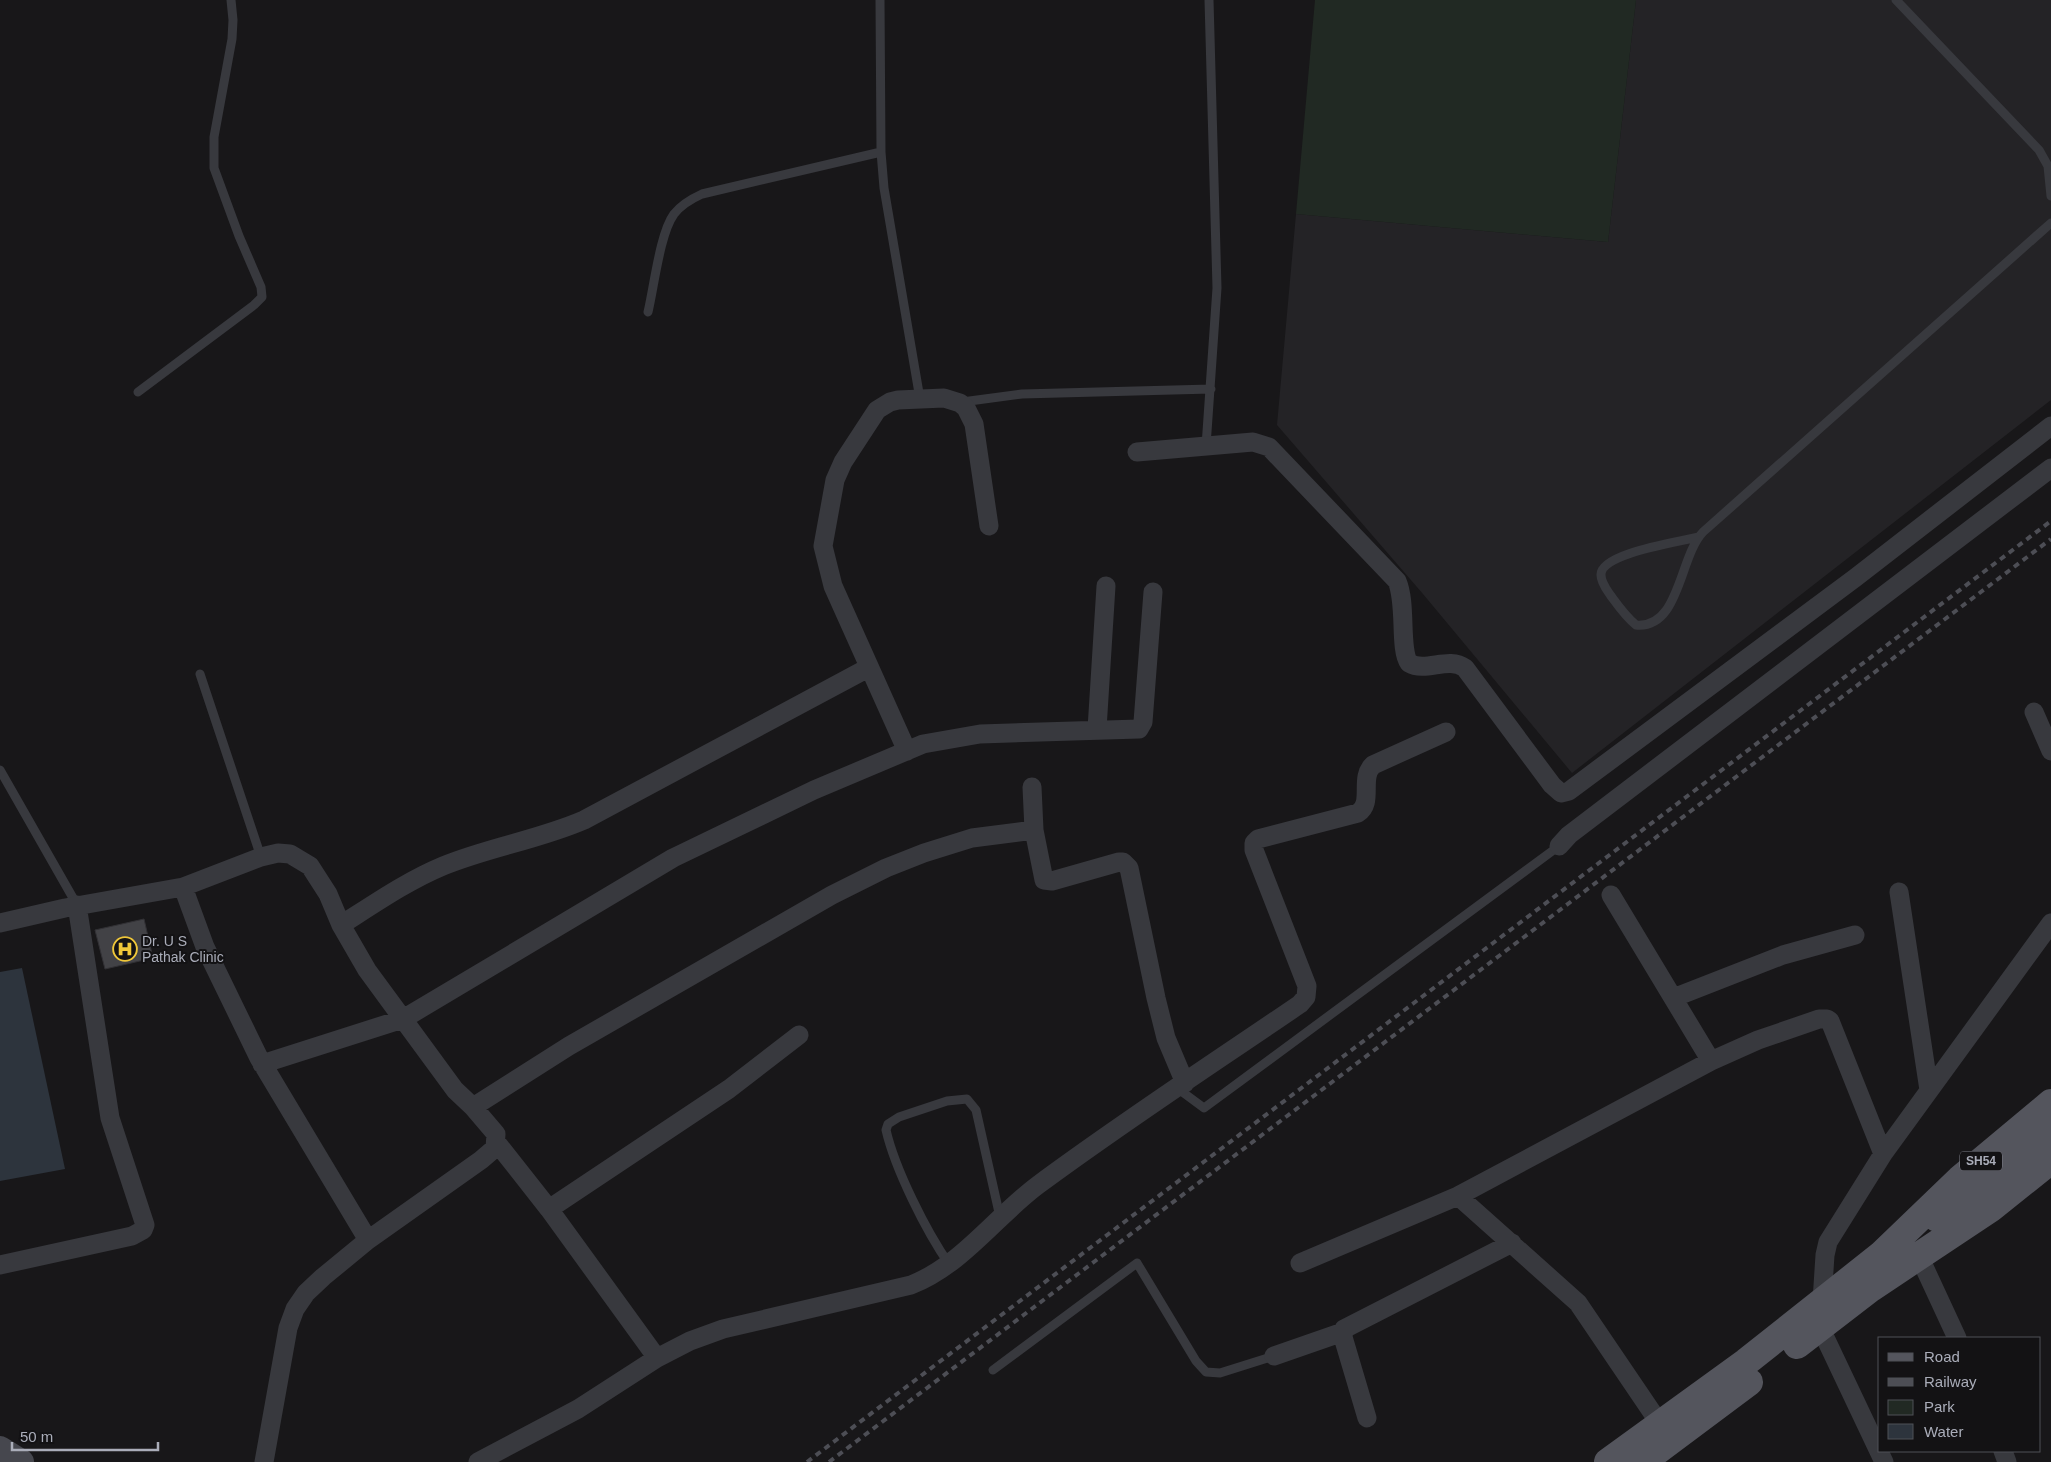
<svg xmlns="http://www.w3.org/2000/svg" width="2051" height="1462" font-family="Arial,sans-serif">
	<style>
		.built { fill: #242326 }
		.green { fill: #212923 }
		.water { fill: #2d343d }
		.building { fill: #424246; stroke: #323135 }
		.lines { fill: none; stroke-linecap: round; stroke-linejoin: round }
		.lane { stroke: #38393e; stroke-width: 9 }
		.street { stroke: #38393e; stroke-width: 19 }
		.secondary { stroke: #46474e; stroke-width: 26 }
		.primary { stroke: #54555d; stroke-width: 28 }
		.rail { stroke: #4d4e55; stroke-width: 4; stroke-dasharray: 6 5; stroke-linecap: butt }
		.labels { text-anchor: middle; stroke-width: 4; stroke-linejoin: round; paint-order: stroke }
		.shield { fill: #131214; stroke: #7d7e88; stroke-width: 1 }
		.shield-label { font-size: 12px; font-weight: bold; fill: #aaadb9 }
		.poi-label { font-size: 14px; fill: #aaadb9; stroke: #131214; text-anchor: start }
	</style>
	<rect width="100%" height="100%" fill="#181719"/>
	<path class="built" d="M1636 0H2051V400L1572 773 1423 594 1277 425 1296 214 1608 242Z"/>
	<path class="green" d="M1315 0H1636L1608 242 1296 214Z"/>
	<path class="water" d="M22 968 65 1169 0 1181V972Z"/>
	<path class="building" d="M144 919 153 958 105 969 95 930Z"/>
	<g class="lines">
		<path class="lane" d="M880 0 881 152 884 188 920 399
			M1896 0 2039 150 2048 166 2051 196
			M648 312C654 287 660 233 674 214 681 205 691 199 702 194L881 152
			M138 392 254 305 262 297 261 287 239 236 214 168V137L232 39 233 20 231 0
			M962 402 1022 394 1211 389
			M1206 446 1217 288 1209 0
			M1698 537C1680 542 1600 553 1601 575 1601 583 1607 590 1611 596 1619 607 1626 617 1636 625 1680 629 1679 557 1703 532L2051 223
			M200 674 261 857
			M0 770 77 905
			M1177 1088 1204 1108 1559 846
			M949 1264C926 1231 895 1169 886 1130L888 1124 899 1117 947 1101 967 1099 976 1110 1000 1217
			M993 1370 1137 1263 1196 1361 1206 1372 1220 1373 1274 1356"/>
		<path class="street" d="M1137 452 1253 442 1269 447 1397 581C1407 604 1399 649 1409 663 1426 673 1448 656 1465 668L1552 785 1561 793 1569 791 1855 578 2051 426
			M2034 712 2051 751
			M1097 729 1106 586
			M907 751 833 586 823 546 835 480 843 462 877 410 890 402 898 400 944 398 960 403 966 408 974 424 989 526
			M1032 787 1034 830 1044 880 1052 881 1119 862H1123L1129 868 1156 998 1166 1038 1185 1083
			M1559 846 1569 835 2051 468
			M183 887 205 947 259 1058 368 1240
			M1899 892 1929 1090
			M1611 895 1711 1061
			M0 923 65 908 183 887 261 857 278 853 290 854 310 866 328 894 341 925 367 970 455 1090 473 1107 496 1134 495 1148 481 1160 368 1240 323 1277 306 1293 295 1309 288 1328 264 1462
			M341 925C374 904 407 881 443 866 489 847 538 840 584 820L868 668
			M1673 998 1783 955 1855 935
			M262 1064 403 1019 673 858 814 790 923 744 980 734 1139 729 1143 722 1153 592
			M473 1107 569 1046 832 895 886 868 924 853 972 838 1034 830
			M497 1143 549 1209 657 1358
			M1458 1196 1578 1303 1660 1424
			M549 1209 729 1089 799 1035
			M1919 1256 1957 1338
			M1300 1263 1458 1196 1711 1061 1758 1040 1819 1019H1827L1830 1021 1883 1154
			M0 1265 132 1236 143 1230 145 1225 110 1118 77 905
			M1822 1301 1825 1255 1828 1242 1883 1154 2051 923
			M1820 1327 1884 1462
			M1274 1356 1343 1332
			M1367 1418 1343 1337 1344 1329 1512 1243
			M2003 1451 2007 1462
			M478 1462 578 1409 657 1358 690 1341 723 1329 911 1285C962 1265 995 1217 1038 1185 1123 1122 1212 1064 1300 1004L1306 997 1307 986 1254 850V843L1258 839 1358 813C1374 803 1359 778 1373 765L1446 732"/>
		<path class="secondary" d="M0 1449 21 1462"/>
		<path class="primary" d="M1937 1218 1946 1216 2051 1131
			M1797 1345 1871 1288 1991 1208 2051 1160
			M1608 1462 1746 1362 1881 1255 1960 1179 2051 1103
			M1642 1462 1749 1382"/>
		<path class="rail" d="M807 1462 2051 521
			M829 1462 2051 539"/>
	</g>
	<defs>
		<g id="hospital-ring" transform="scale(1.25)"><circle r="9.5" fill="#131214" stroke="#efc73a" stroke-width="1.5"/><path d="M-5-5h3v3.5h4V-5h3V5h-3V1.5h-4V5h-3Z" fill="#efc73a"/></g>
	</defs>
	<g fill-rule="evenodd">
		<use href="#hospital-ring" x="125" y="949"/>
	</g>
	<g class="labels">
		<rect class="shield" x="1960" y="1151.5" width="42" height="19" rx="4"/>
		<g class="shield-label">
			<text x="1981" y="1165">SH54</text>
		</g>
		<g class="poi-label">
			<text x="142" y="946">Dr. U S<tspan x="142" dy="16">Pathak Clinic</tspan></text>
		</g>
	</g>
	<rect x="1878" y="1337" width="162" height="115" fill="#131214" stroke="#4f5056"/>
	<rect x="1888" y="1353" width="25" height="8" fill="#54555d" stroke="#4f5056"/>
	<text x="1924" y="1362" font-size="15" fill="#aaadb9">Road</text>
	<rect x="1888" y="1378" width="25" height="8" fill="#4d4e55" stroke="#4f5056"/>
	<text x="1924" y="1387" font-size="15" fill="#aaadb9">Railway</text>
	<rect x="1888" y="1400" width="25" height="15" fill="#212923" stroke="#4f5056"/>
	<text x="1924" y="1412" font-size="15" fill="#aaadb9">Park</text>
	<rect x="1888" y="1424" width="25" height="15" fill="#2d343d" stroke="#4f5056"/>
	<text x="1924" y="1437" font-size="15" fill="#aaadb9">Water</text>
	<path d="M12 1442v8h146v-8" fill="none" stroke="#aaadb9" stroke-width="2.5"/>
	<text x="20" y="1442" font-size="15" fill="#aaadb9" stroke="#131214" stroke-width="4" paint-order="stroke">50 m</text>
</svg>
